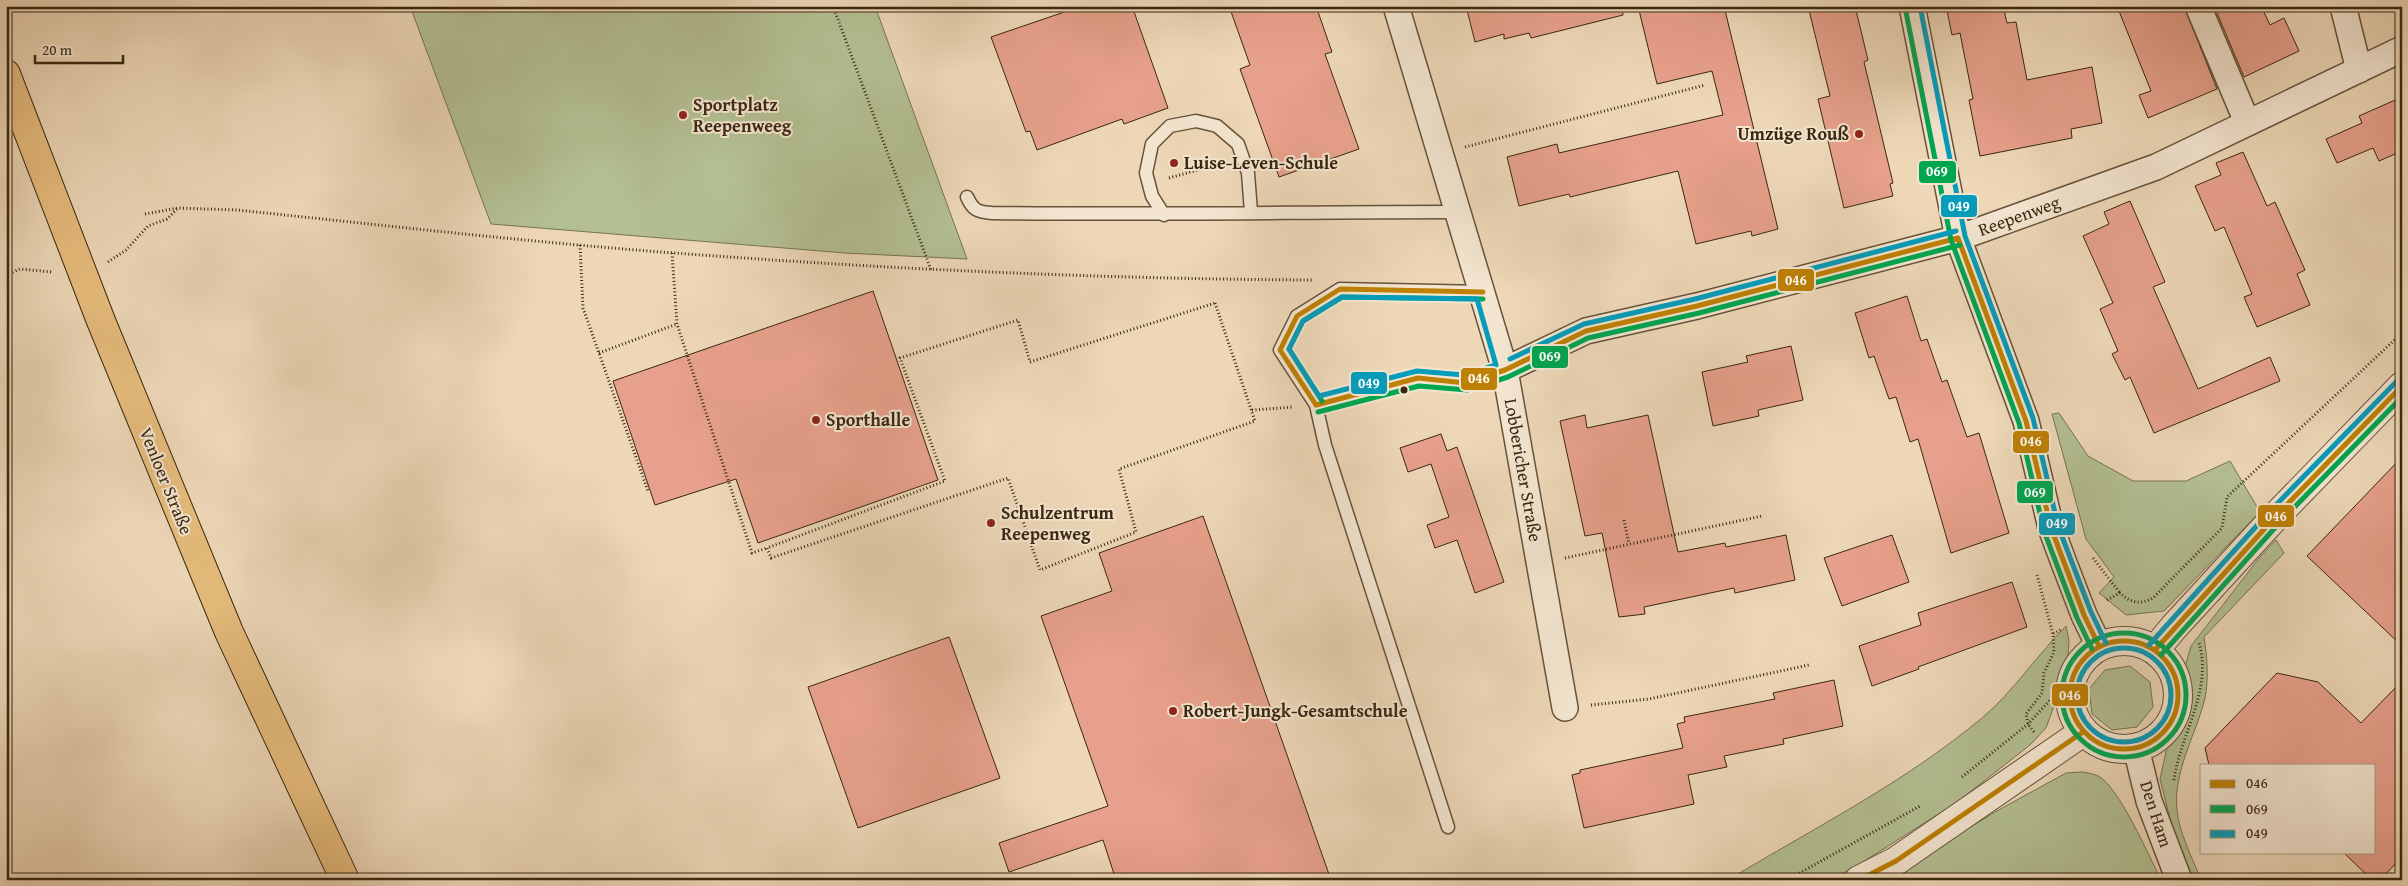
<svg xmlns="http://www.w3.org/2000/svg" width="2408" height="886" font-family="'Gentium Book Plus',serif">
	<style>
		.green { fill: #b3bf92; stroke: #767352 }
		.building { fill: #e7a08b; stroke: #3a2711 }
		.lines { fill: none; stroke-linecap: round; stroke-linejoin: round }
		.service-casing { stroke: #67533a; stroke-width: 15 }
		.minor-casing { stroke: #67533a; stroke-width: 28 }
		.tertiary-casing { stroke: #67533a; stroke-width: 30 }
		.primary-casing { stroke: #3a2711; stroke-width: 30 }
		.path { stroke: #3a2711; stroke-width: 3; stroke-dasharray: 1 2.5; stroke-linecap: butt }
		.service { stroke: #f3e5d0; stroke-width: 12 }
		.minor { stroke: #f3e5d0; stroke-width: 25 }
		.tertiary { stroke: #f3e5d0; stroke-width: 28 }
		.primary { stroke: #e6bc7c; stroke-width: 28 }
		.bus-1-casing { stroke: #f3e5d0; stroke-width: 9 }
		.bus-2-casing { stroke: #f3e5d0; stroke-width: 9 }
		.bus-3-casing { stroke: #f3e5d0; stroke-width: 9 }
		.bus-1 { stroke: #be8005; stroke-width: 5 }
		.bus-2 { stroke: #00a651; stroke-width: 5 }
		.bus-3 { stroke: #069cbb; stroke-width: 5 }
		.poi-dot { fill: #8f2418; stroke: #f3e5d0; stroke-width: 2 }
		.bus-dot { fill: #3a2711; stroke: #f3e5d0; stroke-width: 2 }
		.labels { text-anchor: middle; stroke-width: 4; stroke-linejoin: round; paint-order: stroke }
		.poi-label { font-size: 18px; font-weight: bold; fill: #3a2711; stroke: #f3e5d0; text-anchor: start }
		.street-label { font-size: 18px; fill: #3a2711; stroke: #f3e5d0 }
		.line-badge { stroke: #f3e5d0; stroke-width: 2 }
		.badge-label { font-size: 14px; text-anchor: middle; font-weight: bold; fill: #fff }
	</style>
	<rect width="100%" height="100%" fill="#edd7b7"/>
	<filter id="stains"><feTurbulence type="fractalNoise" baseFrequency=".004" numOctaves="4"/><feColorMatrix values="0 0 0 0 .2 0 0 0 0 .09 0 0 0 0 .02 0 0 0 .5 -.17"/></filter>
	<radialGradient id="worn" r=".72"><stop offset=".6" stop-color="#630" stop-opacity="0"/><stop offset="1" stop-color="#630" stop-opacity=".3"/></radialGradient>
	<path class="green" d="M410 6H875L967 259 845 253 491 224Z
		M2059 413 2088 456 2133 481H2186L2230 461 2260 512 2164 611 2126 615 2099 593 2114 577 2086 539 2052 414Z
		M2276 540 2284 553 2204 637C2207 657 2209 678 2205 698 2196 735 2173 771 2177 810 2179 832 2191 855 2199 875L2189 873 2174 834 2160 779 2167 747 2184 719 2187 694 2184 670 2191 646 2260 557Z
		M2066 626 2069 641 2068 656 2059 675 2055 703 2046 728 2030 745 1956 803 1855 867 1829 880H1728C1814 828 1904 783 1982 718 2014 691 2037 655 2066 626Z
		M2130 666 2150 682 2153 707 2137 727 2112 730 2092 714 2089 689 2105 670Z
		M2083 772C2088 773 2094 774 2098 776 2118 785 2150 858 2161 880H1884L1995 812 2066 773Z"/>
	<path class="building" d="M1082 6H1132L1168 108 1124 124 1122 119 1037 150 1030 131 1026 132 991 37Z
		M1229 6H1316L1332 52 1325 54 1359 149 1279 177 1240 69 1250 65Z
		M1466 6H1622L1623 15 1531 38 1529 33 1504 39V34L1475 42Z
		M1638 6H1724L1778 229 1752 236 1751 231 1696 244 1678 171 1570 197 1569 194 1519 206 1507 157 1557 144 1559 153 1723 115 1712 71 1657 84Z
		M1808 6H1855L1868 60 1864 62 1893 183 1890 184 1893 196 1844 208 1818 99 1830 96Z
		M1946 6H2003L2007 23 2016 22 2027 80 2092 67 2102 123 2071 129 2072 138 1980 156 1969 100 1973 99 1960 33 1952 35Z
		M2117 6H2184L2217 89 2148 118 2139 95 2151 91Z
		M2214 6H2261L2270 25 2284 18 2299 51 2244 77Z
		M2402 97V151L2379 161 2373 148 2337 163 2326 139 2362 123 2359 116Z
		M2243 152 2267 206 2275 202 2292 241 2305 270 2297 274 2310 305 2257 327 2244 297 2252 294 2224 227 2215 231 2195 186 2221 175 2216 163Z
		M2130 201 2165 282 2153 287 2198 389 2270 357 2280 381 2154 433 2130 377 2125 380 2112 354 2118 351 2100 309 2113 303 2083 236 2109 224 2104 212Z
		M873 291 938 480 758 543 736 479 655 505 613 381Z
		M1907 296 1921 341 1927 339 1942 382 1947 380 1967 437 1979 433 2009 533 1951 553 1918 439 1910 442 1896 397 1889 399 1874 356 1869 358 1855 313Z
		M1791 346 1803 400 1758 410 1759 416 1713 426 1702 372 1748 362 1746 356Z
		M1585 415 1587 428 1648 415 1678 552 1725 543 1726 547 1786 535 1795 580 1735 593 1734 588 1644 607 1645 614 1619 617 1602 533 1585 536 1560 421Z
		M1441 434 1447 451 1457 447 1504 582 1475 593 1457 540 1435 548 1427 525 1449 517 1431 464 1408 472 1400 448Z
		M2402 457V646L2307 556Z
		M1203 516 1331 880H1116L1103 840 1009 872 999 843 1108 806 1041 616 1112 591 1099 553Z
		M1892 535 1909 582 1842 606 1824 558Z
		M2012 582 2027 627 1918 667 1919 669 1872 686 1859 646 1921 625 1918 613Z
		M949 637 1000 778 858 828 808 687Z
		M2277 673 2318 682 2361 723 2402 681V857L2380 880H2372L2343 852H2374V765H2209L2205 748Z
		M1834 680 1843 726 1783 739 1784 744 1724 756 1727 767 1688 775 1694 804 1584 828 1572 775 1580 773V770L1683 748 1677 724 1685 722 1684 717 1775 699 1773 693Z"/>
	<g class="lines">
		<g class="service-casing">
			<path id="service" d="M967 197C973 210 977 212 992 213 1147 215 1302 212 1457 212
				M1164 215 1152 196 1146 173 1152 144 1170 126 1196 121 1217 126 1238 144 1248 173 1251 212
				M1316 405 1418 378 1465 383 1505 370
				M1448 827 1325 445 1316 405 1280 350 1297 316 1340 289 1483 292"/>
		</g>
		<g class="minor-casing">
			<path id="minor" d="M1396 6 1505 370 1565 708
				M1912 6 1958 238 2026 421 2051 528 2064 563 2084 615 2099 646
				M2198 6 2247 122
				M2343 6 2359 70
				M1505 370 1586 331 1697 306 1958 238 2156 167 2402 49
				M2136 748 2149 801 2179 880"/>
		</g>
		<g class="tertiary-casing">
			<path id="tertiary" d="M2070 695a54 54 0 1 1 108 0a54 54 0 1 1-108 0Z
				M2155 650 2174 627 2276 516 2402 386
				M1859 880 1896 861 2083 732"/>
		</g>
		<g class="primary-casing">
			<path id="primary" d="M6 74 101 321 229 632 345 880"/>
		</g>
		<path class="path" d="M833 6 931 270
			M1465 147 1705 85
			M1169 178 1223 163
			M145 214 178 208 237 210C382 225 528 242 674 253 887 269 1100 279 1313 280
			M580 245 583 308 648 491
			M672 253 677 324 752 553 767 548
			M108 262 126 250 148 226 167 219 177 209
			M6 275 20 269 52 272
			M1215 303 1255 421 1119 469 1136 532 1040 570 1008 478 771 558 767 548 945 481 900 358 1018 320 1030 362Z
			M599 353 677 324
			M1252 410 1293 407
			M1624 520 1629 544
			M1565 558 1762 516
			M2093 558 2120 593
			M2037 575 2053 634
			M2107 600 2120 593C2131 603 2140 605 2153 598L2222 528 2227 497 2402 333
			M1591 705 1649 699 1809 665
			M2034 732 2028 724 2026 714 2042 693 2044 673 2054 652 2053 634 2062 629
			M1962 777 2028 724 2052 698 2070 685
			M2174 780C2180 734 2213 691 2199 643
			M1787 880 1920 806"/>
		<use href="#service" class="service"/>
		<use href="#minor" class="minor"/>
		<use href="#tertiary" class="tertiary"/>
		<use href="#primary" class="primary"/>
		<g class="bus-1-casing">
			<path id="bus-1" d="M1958 238 2026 421 2051 528 2084 615 2099 646
				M1316 405 1418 378 1465 383 1505 370 1586 331 1697 306 1958 238
				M1316 405 1280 350 1297 316 1340 289 1483 292
				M2070 695a54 54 0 1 1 108 0a54 54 0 1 1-108 0Z
				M2155 650 2276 516 2402 386
				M1859 880 1896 861 2083 732"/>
		</g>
		<g class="bus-2-casing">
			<path id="bus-2" d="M1905 7 1951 240 2019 423 2044 531 2077 618 2092 649
				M1322 401 1289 349 1303 321 1342 297 1483 299
				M1318 412 1419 386 1467 390 1508 377 1588 338 1699 313 1960 245
				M2062 695a62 62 0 1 1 124 0a62 62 0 1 1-124 0Z
				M2161 655 2281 521 2402 397"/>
		</g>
		<g class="bus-3-casing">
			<path id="bus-3" d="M1920 6 1965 236 2033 418 2058 526 2091 612 2106 643
				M1342 297 1477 299 1496 365 1464 375 1417 371 1319 396 1289 349 1303 321Z
				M1510 359 1584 324 1695 299 1956 231
				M2149 645 2270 511 2397 381
				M2077 695a47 47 0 1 1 94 0a47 47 0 1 1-94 0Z"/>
		</g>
		<use href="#bus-1" class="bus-1"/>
		<use href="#bus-2" class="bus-2"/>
		<use href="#bus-3" class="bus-3"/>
	</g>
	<g class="poi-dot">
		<circle cx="683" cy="115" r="5"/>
		<circle cx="1859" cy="134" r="5"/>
		<circle cx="1174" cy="163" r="5"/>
		<circle cx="816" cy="420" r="5"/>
		<circle cx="991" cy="523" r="5"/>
		<circle cx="1173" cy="711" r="5"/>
	</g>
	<circle class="bus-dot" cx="1404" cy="390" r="4.5"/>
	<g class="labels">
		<g class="poi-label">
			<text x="693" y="111">Sportplatz<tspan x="693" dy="21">Reepenweeg</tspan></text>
			<text x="1849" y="140" text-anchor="end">Umzüge Rouß</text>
			<text x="1184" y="169">Luise-Leven-Schule</text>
			<text x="826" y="426">Sporthalle</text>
			<text x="1001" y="519">Schulzentrum<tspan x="1001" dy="21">Reepenweg</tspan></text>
			<text x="1183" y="717">Robert-Jungk-Gesamtschule</text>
		</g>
		<g class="street-label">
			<text transform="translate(2019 216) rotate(-20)" y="6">Reepenweg</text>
			<text transform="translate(1523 470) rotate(80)" y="6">Lobbericher Straße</text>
			<text transform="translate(166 481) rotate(68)" y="6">Venloer Straße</text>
			<text transform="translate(2156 814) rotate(72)" y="6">Den Ham</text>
		</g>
	</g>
	<g class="line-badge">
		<rect x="1918" y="160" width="39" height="24" rx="5" fill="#00a651"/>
		<rect x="1940" y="194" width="38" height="24" rx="5" fill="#069cbb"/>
		<rect x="1777" y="268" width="38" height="24" rx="5" fill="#be8005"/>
		<rect x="1531" y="345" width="38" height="24" rx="5" fill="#00a651"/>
		<rect x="1460" y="367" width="38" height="24" rx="5" fill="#be8005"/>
		<rect x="1350" y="371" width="38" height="24" rx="5" fill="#069cbb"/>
		<rect x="2012" y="430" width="38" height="24" rx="5" fill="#be8005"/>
		<rect x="2016" y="480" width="38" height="24" rx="5" fill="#00a651"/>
		<rect x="2257" y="504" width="38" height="24" rx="5" fill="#be8005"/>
		<rect x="2038" y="512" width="38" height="24" rx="5" fill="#069cbb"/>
		<rect x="2051" y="683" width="38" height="24" rx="5" fill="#be8005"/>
	</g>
	<g class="badge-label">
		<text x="1937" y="176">069</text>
		<text x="1959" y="211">049</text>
		<text x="1796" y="285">046</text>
		<text x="1550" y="361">069</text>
		<text x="1479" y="383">046</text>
		<text x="1369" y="388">049</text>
		<text x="2031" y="446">046</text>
		<text x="2035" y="497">069</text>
		<text x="2276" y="521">046</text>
		<text x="2057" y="528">049</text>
		<text x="2070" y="700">046</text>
	</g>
	<rect width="2408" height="886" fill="none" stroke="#edd7b7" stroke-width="25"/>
	<rect x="8" y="8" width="2393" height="871" fill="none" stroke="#3a2711" stroke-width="2.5"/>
	<rect x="12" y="12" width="2383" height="861" fill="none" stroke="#3a2711"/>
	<rect x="2200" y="764" width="175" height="90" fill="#f3e5d0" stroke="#a99984"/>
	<rect x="2210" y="780" width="25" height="8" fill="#be8005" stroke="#a99984"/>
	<text x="2246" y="788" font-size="15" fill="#3a2711">046</text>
	<rect x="2210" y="805" width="25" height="8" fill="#00a651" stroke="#a99984"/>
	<text x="2246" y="814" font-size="15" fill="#3a2711">069</text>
	<rect x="2210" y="830" width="25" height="8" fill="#069cbb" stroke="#a99984"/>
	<text x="2246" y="838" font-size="15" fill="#3a2711">049</text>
	<path d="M35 55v8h88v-8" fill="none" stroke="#3a2711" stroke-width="2.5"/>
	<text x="42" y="55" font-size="15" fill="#3a2711" stroke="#f3e5d0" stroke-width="4" paint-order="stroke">20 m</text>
	<rect width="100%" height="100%" filter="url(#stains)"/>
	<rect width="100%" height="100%" fill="url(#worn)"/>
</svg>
